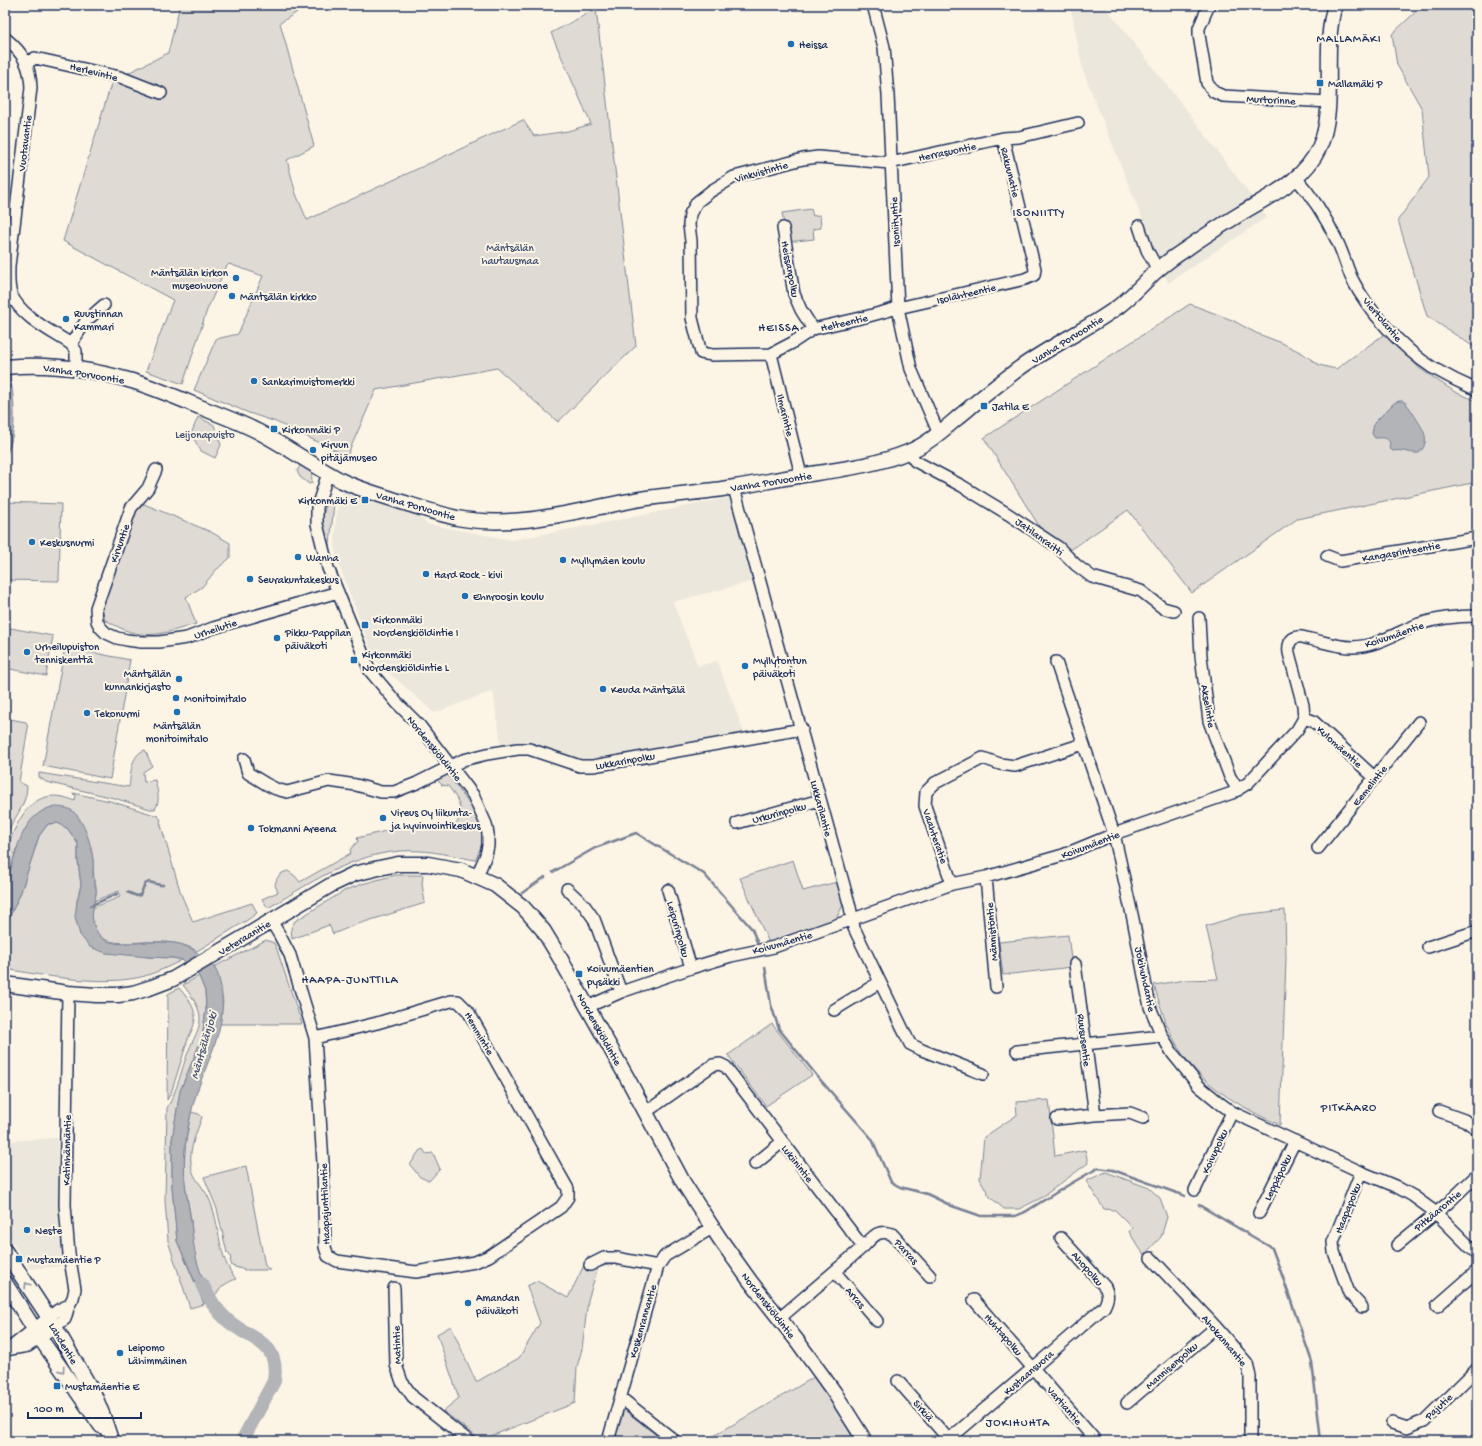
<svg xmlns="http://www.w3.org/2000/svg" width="1482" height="1446" font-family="'Gochi Hand',sans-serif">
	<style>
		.built { fill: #ece7dc }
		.green { fill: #dfdbd4; stroke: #7d8599 }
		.water { fill: #b2b4b8; stroke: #767f94 }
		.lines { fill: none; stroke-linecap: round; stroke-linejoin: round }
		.stream { stroke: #767f94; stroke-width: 2.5 }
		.river { stroke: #b2b4b8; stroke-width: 14 }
		.minor-casing { stroke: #1b2f5e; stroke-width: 14 }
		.major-casing { stroke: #1b2f5e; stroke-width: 17 }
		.minor { stroke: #fcf5e5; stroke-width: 11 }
		.major { stroke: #fcf5e5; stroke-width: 14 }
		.oneway { stroke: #8c92a2 }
		.poi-dot { fill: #1f6fb2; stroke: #fcf5e5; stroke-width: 1.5 }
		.labels { text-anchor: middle; stroke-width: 4; stroke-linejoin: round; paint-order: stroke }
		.poi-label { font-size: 11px; fill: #1b2f5e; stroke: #fcf5e5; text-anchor: start }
		.street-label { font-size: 11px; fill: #1b2f5e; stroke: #fcf5e5 }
		.park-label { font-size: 11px; fill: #425176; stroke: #fcf5e5 }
		.neighbourhood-label { font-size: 12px; letter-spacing: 1px; fill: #1b2f5e; stroke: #fcf5e5 }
		.water-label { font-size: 12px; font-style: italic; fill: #485779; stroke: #fcf5e5 }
	</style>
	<rect width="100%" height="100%" fill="#fcf5e5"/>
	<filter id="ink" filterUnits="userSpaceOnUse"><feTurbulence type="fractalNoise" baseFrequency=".025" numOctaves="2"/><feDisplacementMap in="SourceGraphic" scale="8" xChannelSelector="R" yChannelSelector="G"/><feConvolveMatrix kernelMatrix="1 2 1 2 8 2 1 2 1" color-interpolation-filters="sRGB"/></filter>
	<g filter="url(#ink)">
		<path class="built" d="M1070 5H1104L1191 116 1267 217 1168 283 1083 71Z
			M349 475 402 509 416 514 427 524 512 540 613 521 732 497 759 552 765 578 673 602 698 666 717 661 744 732 584 761 528 746 501 745 493 691 434 713 375 660 336 557 335 538 336 518 338 505Z
			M57 1138 62 1266 30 1269 5 1231V1141Z"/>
		<path class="green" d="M180 5H308L280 23 314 146 287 160 296 194 307 220 523 120 534 136 568 131 591 124 551 33 596 9 636 346 558 422 497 368 376 390 347 456 276 422 249 413 194 390 216 339 238 334 263 276 229 264 226 267 207 310 183 384 146 371 173 300 63 241 112 81 168 53Z
			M1423 5H1477V349L1427 316 1398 220 1429 177 1422 109 1397 65 1392 34Z
			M811 209 813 216 820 215 821 228 813 229 814 239 787 242 782 213Z
			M1190 304 1232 320 1256 333 1282 343 1302 353 1319 365 1336 369 1386 333 1419 368 1455 392 1477 401V482L1297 519 1192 593 1128 510 1059 558 984 438Z
			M198 417 214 425 221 445 215 458 201 451 191 434Z
			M303 464C314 470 311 473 312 483L309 484 300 477 297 471 300 466Z
			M329 499H331L334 502 330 545H327C320 528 321 516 329 499Z
			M5 502 61 504 59 581 5 580Z
			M144 504 211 532 230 543V558L216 570 202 587 186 597 196 624C172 631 149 640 125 630 118 627 111 623 105 620L102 608 134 513Z
			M5 627 53 636 46 676 5 668Z
			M65 647 130 660 110 779 43 766Z
			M5 718 26 722 28 728 19 782 27 786C27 806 12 819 5 839Z
			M145 750 152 766 143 772 144 782 155 780C157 789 161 801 155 809H150L114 798 46 782 39 777V773L129 787C131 775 130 755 145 750Z
			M446 774 449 776C460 791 484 821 482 839 482 846 478 854 475 860 458 857 439 852 421 851 362 847 317 879 268 908L262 899 278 892 275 885C277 876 280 873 288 871L295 876 300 882 351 853 350 850 358 841 357 838 423 822 426 827C432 828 438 831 444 830 457 829 463 816 459 804 457 798 452 791 448 786L442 785 436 779Z
			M73 793 110 801 158 816 161 820 160 822 181 894 193 922 252 903 257 913 249 919 197 951C183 942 162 941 146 942 117 943 90 948 92 908L120 897 119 891 94 901 96 894V886L94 882 93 860 88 839 79 818 63 808 16 849 5 892C5 880 4 867 5 855 6 849 9 843 11 838 23 807 41 786 75 801L76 795 73 794Z
			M58 823 68 829 78 844V861L81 885 77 901 80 935 148 957 173 958 182 960C170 966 158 972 145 976 104 987 47 976 5 969V927L21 892 39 836 48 824Z
			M793 860 803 891 837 882 843 905 835 921 769 943 740 878Z
			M395 875H423L422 884 425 903 355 925 333 934 329 925 292 939 291 928 295 921 344 891 362 884Z
			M1285 910 1286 959 1280 1125C1240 1107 1199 1084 1177 1045 1166 1027 1160 1005 1154 985L1185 980 1218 979 1206 926 1241 915Z
			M1068 935 1072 967 1003 975 999 942Z
			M266 940 274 943 277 950 302 1024H220L223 1001 214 967Z
			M199 976 205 991 206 1009 202 1038 180 1091 172 1140V1187L177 1241 204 1304 190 1308 168 1241 165 1200 167 1108C178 1090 181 1069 189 1050 192 1041 199 1031 200 1021 201 1008 191 995 183 985Z
			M179 988C186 996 193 1004 195 1015 196 1024 191 1031 188 1039 182 1057 177 1075 171 1093L167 1100 168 994Z
			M772 1024 812 1075 766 1106 728 1055Z
			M1049 1100 1055 1156 1085 1150 1088 1163 1041 1198 1019 1209H1004L990 1197 980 1179 984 1137 1017 1115 1016 1102Z
			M191 1112 199 1114 202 1117C197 1132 189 1147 191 1164 192 1179 205 1187 210 1201 221 1227 217 1257 236 1279 225 1283 220 1288 214 1297L206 1286 199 1270 193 1248 191 1220 184 1180 185 1147Z
			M423 1149 426 1154 433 1153 440 1169 429 1181 420 1177 410 1165 419 1151Z
			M246 1166 265 1266 270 1270H245L232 1266 230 1260 231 1259 229 1253H227L217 1209 204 1177Z
			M1106 1172 1149 1188 1160 1198 1167 1217 1161 1237 1144 1255 1129 1232 1132 1227 1115 1210 1104 1209 1086 1181Z
			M588 1257 619 1263 598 1267 588 1300 582 1349 577 1367 575 1403 481 1440 443 1411 459 1398 437 1334 451 1326 476 1382 519 1358 540 1323 527 1286 537 1281 568 1298Z
			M816 1376 855 1441H705Z
			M623 1409 664 1441H613Z"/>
		<path class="water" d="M5 348C11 383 22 424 5 458Z
			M1399 401H1403C1408 404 1410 409 1413 413 1421 427 1433 439 1419 453 1410 454 1402 449 1393 451L1389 448 1390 443C1386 436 1383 438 1375 438L1372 434 1374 423 1394 403Z
			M52 807C58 807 65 807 71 810 83 817 92 846 93 860 94 867 92 875 94 882 95 886 97 889 96 894 94 908 89 916 96 930 105 949 131 943 147 942 156 942 166 942 175 943 187 945 196 951 205 959 210 963 216 968 218 975 232 1021 209 1054 196 1095 188 1122 182 1152 185 1181 186 1194 189 1207 191 1221 194 1250 196 1272 214 1297L205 1304 177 1241 172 1187V1140L180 1091 202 1038 206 1009 205 991 199 976 182 960 173 958 148 957 106 953 90 947 80 935 75 917 77 901 81 885 78 861V844L68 829 58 823 48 824 39 836 21 892 5 927C5 916 4 904 5 892 6 884 9 876 11 868 18 844 25 814 52 807Z"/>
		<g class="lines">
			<path class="stream" d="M553 872 595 848 636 833 704 874 752 929 757 942
				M127 892 137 896 140 895 145 884 149 882 160 885H163
				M522 893 545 877
				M90 906 117 894
				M765 967 771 1005 779 1029 817 1076 872 1139 891 1182 900 1187 927 1194 952 1206 981 1216H1015L1025 1212 1070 1184 1098 1168 1113 1170 1185 1196
				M1199 1205 1272 1248 1282 1275 1312 1362 1321 1441"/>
			<path class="river" d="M202 1284C208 1297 216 1310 227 1320 251 1341 280 1340 274 1381L242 1441"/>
			<g class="minor-casing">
				<path id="minor" d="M873 5 884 47 888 95 898 308 911 369 939 434
					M1209 5 1199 28V35L1207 83 1214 92 1223 96 1329 102
					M5 38C23 53 30 64 31 88L9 266C9 275 8 285 11 294 21 317 51 331 71 344L76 351V370
					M27 63 35 58 120 77 161 93
					M1003 138 1035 269 1034 275 1025 279 898 308 865 317 813 329 792 343 771 354 712 355 701 353 692 318 691 241 689 225 690 214 697 202 711 191 734 177 803 159 818 157 890 163 1003 138 1019 137 1078 123
					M1296 178C1312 196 1326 218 1336 239 1343 252 1346 266 1352 279 1368 311 1403 349 1433 368 1447 376 1463 384 1477 390
					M1139 226 1147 250 1158 270
					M783 228 794 294 801 310 813 329
					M71 344 86 321 104 305
					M771 354 801 475
					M909 452 915 461 962 486 1008 514 1058 547 1076 565 1092 577 1141 591 1163 608 1174 611
					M156 470 148 488 131 508 96 608 97 621 100 627 106 633 117 638 127 640 141 642H159L187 638 213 628 338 592
					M328 473 317 507V524L328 568 370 671 397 703 420 726 473 795 486 824 488 834V846L486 855 477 876
					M734 488 850 907 854 928 910 1044 922 1050 983 1074
					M1327 556 1340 561 1477 538
					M1199 618 1201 656 1209 721 1230 777 1238 790
					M1056 662 1114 834 1133 919 1150 1007 1162 1036 1173 1054 1199 1086 1221 1104 1232 1112 1361 1172 1395 1186 1413 1196 1435 1212 1477 1254
					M1304 718 1313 721 1375 778
					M244 759 248 773 266 784 276 789 287 792 329 781 356 785 381 792H394L417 783 463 760 487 754 518 749H529L580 766H593L802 729
					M737 823 820 800
					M1318 848 1419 722
					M986 877 996 987
					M952 884 925 806 926 792 935 783 983 758 1000 764 1015 766 1083 744
					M567 889 584 905 594 919 621 992
					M668 890 691 968
					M271 921 279 934 290 955 315 1038 323 1163 325 1247 328 1256 337 1261 416 1272 475 1262 489 1256 561 1207 568 1197V1189L468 1011 458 1001H451L377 1023 315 1038
					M1428 947 1477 931
					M587 1007 621 992 691 968 731 956 774 947 952 884 986 877 1063 855 1114 834 1232 793 1248 783 1297 730 1304 718 1303 705 1289 653C1288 646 1289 638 1298 637 1301 636 1306 638 1310 639 1324 642 1338 647 1352 647 1376 647 1398 632 1419 624 1438 618 1457 616 1477 616
					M834 1010 880 982
					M1017 1051 1162 1036
					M1439 1111 1464 1120 1477 1129
					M646 1112 713 1065 720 1064 726 1067 863 1247 780 1318
					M1095 1115 1130 1113 1143 1118
					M1057 1119 1095 1115 1075 964
					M755 1164 782 1142
					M1361 1172 1333 1242 1334 1252 1349 1293 1362 1307
					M1195 1190 1232 1112
					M1259 1213 1295 1141
					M1397 1245 1448 1203 1477 1175
					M863 1247C873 1237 877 1229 892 1234L930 1276
					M1151 1258 1216 1327 1247 1363 1250 1376V1441
					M590 1265 604 1258H616L658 1266
					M835 1272 877 1321
					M394 1288 396 1365 402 1382 413 1397 469 1441
					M974 1300 1096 1441
					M1437 1306 1477 1271
					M10 1348 58 1310 69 1305
					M5 1350 28 1346 65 1319 69 1305 73 1298 75 1289 69 1254 65 1205 68 993
					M898 1381 950 1441
					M621 1398 675 1441
					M1127 1403 1216 1327
					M1392 1423 1407 1428 1424 1421 1477 1369
					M608 1441 658 1266 665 1256 712 1228
					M947 1441 1033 1368 1104 1307C1108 1299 1109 1295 1105 1287L1061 1238"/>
			</g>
			<g class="major-casing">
				<path id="major" d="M5 367C47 363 92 369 132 381 155 388 178 398 200 407 220 415 240 422 259 432 287 447 314 466 342 481 359 489 377 494 395 500 415 506 436 513 457 518 522 530 583 508 647 498 677 494 706 492 735 487 756 484 777 479 798 476 835 470 874 466 908 452 931 443 948 425 967 410 983 396 1000 383 1017 370 1049 346 1087 330 1119 306 1132 296 1143 284 1154 273 1164 264 1175 256 1186 249 1204 236 1222 225 1240 214 1269 196 1304 181 1319 148 1338 106 1321 51 1335 5
					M5 984 68 993 96 995H118L133 993 152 987 173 979 251 933 331 885 354 874 379 868 398 864H428L461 870 495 885 523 907 543 930 560 958 630 1083 683 1182 697 1204 720 1239 750 1281 798 1342 834 1392 865 1441
					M5 1251 55 1327 94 1394 103 1416 111 1440
					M5 1283 40 1338 101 1426"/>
			</g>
			<use href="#minor" class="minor"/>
			<use href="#major" class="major"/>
		</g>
		<defs><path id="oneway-chevron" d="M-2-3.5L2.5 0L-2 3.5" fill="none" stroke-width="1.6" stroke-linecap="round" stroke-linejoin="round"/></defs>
		<g class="oneway">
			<use href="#oneway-chevron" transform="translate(27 1285) rotate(-123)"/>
			<use href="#oneway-chevron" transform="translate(62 1370) rotate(55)"/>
		</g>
	</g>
	<g class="poi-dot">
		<circle cx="791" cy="44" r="4"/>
		<rect x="1316" y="79" width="8" height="8" rx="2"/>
		<circle cx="236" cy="278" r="4"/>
		<circle cx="232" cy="296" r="4"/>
		<circle cx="66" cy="319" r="4"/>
		<circle cx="254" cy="381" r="4"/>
		<rect x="980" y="402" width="8" height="8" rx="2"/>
		<rect x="270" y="425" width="8" height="8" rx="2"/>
		<circle cx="313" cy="450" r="4"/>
		<rect x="361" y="496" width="8" height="8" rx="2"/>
		<circle cx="32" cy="542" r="4"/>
		<circle cx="298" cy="557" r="4"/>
		<circle cx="563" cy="560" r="4"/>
		<circle cx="426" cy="574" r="4"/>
		<circle cx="250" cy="579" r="4"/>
		<circle cx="465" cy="596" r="4"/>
		<rect x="361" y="621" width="8" height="8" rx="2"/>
		<circle cx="277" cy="638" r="4"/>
		<circle cx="27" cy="652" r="4"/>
		<rect x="350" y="656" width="8" height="8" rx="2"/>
		<circle cx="745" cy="666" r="4"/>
		<circle cx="179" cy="679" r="4"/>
		<circle cx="603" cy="689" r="4"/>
		<circle cx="176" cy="698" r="4"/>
		<circle cx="177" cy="712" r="4"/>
		<circle cx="87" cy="713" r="4"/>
		<circle cx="383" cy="818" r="4"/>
		<circle cx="251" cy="828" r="4"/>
		<rect x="575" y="970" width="8" height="8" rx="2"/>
		<circle cx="27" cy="1230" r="4"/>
		<rect x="15" y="1255" width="8" height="8" rx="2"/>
		<circle cx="468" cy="1303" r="4"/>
		<circle cx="120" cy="1353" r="4"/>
		<rect x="53" y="1382" width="8" height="8" rx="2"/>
	</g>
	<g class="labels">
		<g class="poi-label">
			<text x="799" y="48">Heissa</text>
			<text x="1328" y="87">Mallamäki P</text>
			<text x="228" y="276" text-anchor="end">Mäntsälän kirkon<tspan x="228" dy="13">museohuone</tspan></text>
			<text x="240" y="300">Mäntsälän kirkko</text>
			<text x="74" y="317">Ruustinnan<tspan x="74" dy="13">Kammari</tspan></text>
			<text x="262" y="385">Sankarimuistomerkki</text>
			<text x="992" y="410">Jatila E</text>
			<text x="282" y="433">Kirkonmäki P</text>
			<text x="321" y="448">Kirvun<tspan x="321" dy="13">pitäjämuseo</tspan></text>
			<text x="357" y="504" text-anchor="end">Kirkonmäki E</text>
			<text x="40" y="546">Keskusnurmi</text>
			<text x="306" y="561">Wanha</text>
			<text x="571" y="564">Myllymäen koulu</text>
			<text x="434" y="578">Hard Rock - kivi</text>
			<text x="258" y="583">Seurakuntakeskus</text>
			<text x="473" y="600">Ehnroosin koulu</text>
			<text x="373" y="623">Kirkonmäki<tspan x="373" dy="13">Nordenskiöldintie I</tspan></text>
			<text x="285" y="636">Pikku-Pappilan<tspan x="285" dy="13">päiväkoti</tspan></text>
			<text x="35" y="650">Urheilupuiston<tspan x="35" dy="13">tenniskenttä</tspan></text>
			<text x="362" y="658">Kirkonmäki<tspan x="362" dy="13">Nordenskiöldintie L</tspan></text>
			<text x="753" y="664">Myllytontun<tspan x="753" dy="13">päiväkoti</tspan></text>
			<text x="171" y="677" text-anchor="end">Mäntsälän<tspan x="171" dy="13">kunnankirjasto</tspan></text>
			<text x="611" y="693">Keuda Mäntsälä</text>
			<text x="184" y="702">Monitoimitalo</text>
			<text x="95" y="717">Tekonurmi</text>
			<text x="177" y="729" text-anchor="middle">Mäntsälän<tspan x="177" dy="13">monitoimitalo</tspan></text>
			<text x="391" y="816">Vireus Oy liikunta-<tspan x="391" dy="13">ja hyvinvointikeskus</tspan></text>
			<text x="259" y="832">Tokmanni Areena</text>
			<text x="587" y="972">Koivumäentien<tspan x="587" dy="13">pysäkki</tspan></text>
			<text x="35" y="1234">Neste</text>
			<text x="27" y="1263">Mustamäentie P</text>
			<text x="476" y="1301">Amandan<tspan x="476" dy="13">päiväkoti</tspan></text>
			<text x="128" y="1351">Leipomo<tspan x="128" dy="13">Lähimmäinen</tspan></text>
			<text x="65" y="1390">Mustamäentie E</text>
		</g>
		<g class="street-label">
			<text transform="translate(94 71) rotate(14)" y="4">Herlevintie</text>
			<text transform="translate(1271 99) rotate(3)" y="4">Murtorinne</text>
			<text transform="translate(24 143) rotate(-83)" y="4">Vuotavantie</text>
			<text transform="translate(947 151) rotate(-12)" y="4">Herrasuontie</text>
			<text transform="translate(761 171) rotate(-16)" y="4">Vinkvistintie</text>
			<text transform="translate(1011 172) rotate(76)" y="4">Rakuunatie</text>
			<text transform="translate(894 222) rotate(-93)" y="4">Isoniityntie</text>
			<text transform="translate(791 269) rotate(79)" y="4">Heissanpolku</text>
			<text transform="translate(966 293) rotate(-13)" y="4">Isolähteentie</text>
			<text transform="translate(1383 319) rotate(50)" y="4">Viertolantie</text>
			<text transform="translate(844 322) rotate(-13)" y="4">Helteentie</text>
			<text transform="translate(1067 339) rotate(-32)" y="4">Vanha Porvoontie</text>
			<text transform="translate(84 373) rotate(9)" y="4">Vanha Porvoontie</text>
			<text transform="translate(786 415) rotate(76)" y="4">Ilmarintie</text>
			<text transform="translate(771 481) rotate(-9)" y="4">Vanha Porvoontie</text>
			<text transform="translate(416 505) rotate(16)" y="4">Vanha Porvoontie</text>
			<text transform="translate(1040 536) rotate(36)" y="4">Jatilanraitti</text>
			<text transform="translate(119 543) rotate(-71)" y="4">Kirvuntie</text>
			<text transform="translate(1401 551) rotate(-10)" y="4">Kangasrinteentie</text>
			<text transform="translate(215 628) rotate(-18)" y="4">Urheilutie</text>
			<text transform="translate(1394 634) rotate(-19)" y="4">Koivumäentie</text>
			<text transform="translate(1209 706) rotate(80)" y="4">Akselintie</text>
			<text transform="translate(1340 746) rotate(42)" y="4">Kulomäentie</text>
			<text transform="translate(435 748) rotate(51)" y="4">Nordenskiöldintie</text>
			<text transform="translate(625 760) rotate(-10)" y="4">Lukkarinpolku</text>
			<text transform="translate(1369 785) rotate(-51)" y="4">Eemelintie</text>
			<text transform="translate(822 808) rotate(75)" y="4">Lukkarilantie</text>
			<text transform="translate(779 812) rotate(-15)" y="4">Urkurinpolku</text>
			<text transform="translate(936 836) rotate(71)" y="4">Vaahteratie</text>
			<text transform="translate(1090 844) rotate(-21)" y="4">Koivumäentie</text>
			<text transform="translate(679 929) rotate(74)" y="4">Leipurinpolku</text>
			<text transform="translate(991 932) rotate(-95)" y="4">Männistöntie</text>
			<text transform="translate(244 937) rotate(-31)" y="4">Veteraanitie</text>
			<text transform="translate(782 942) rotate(-16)" y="4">Koivumäentie</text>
			<text transform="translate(1146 979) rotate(78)" y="4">Jokihuhdantie</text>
			<text transform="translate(600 1029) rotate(61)" y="4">Nordenskiöldintie</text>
			<text transform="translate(480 1033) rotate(60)" y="4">Hemmintie</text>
			<text transform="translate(1085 1040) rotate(83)" y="4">Ruususentie</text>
			<text transform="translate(66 1150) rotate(-89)" y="4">Katinhännäntie</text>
			<text transform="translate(1214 1151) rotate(-65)" y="4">Koivupolku</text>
			<text transform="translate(798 1163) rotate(52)" y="4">Lukiinintie</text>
			<text transform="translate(1277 1177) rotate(-64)" y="4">Leppäpolku</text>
			<text transform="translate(324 1204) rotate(-92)" y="4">Haapajunttilantie</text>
			<text transform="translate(1347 1208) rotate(-68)" y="4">Haapapolku</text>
			<text transform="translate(1437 1210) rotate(-40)" y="4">Pitkäarontie</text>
			<text transform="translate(907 1251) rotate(48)" y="4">Parras</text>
			<text transform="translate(1088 1268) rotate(49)" y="4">Ahopolku</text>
			<text transform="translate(856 1297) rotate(49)" y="4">Arras</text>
			<text transform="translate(769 1305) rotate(52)" y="4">Nordenskiöldintie</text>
			<text transform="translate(642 1321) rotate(-74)" y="4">Koskenrannantie</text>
			<text transform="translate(1004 1334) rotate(49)" y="4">Huhtapolku</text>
			<text transform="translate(1225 1340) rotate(50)" y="4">Ahokannantie</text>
			<text transform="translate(64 1343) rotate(59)" y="4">Lahdentie</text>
			<text transform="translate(396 1345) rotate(-92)" y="4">Matintie</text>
			<text transform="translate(1171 1365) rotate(-41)" y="4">Mannisenpolku</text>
			<text transform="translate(1028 1372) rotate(-41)" y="4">Kustaansuora</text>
			<text transform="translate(1065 1405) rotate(49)" y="4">Vartiantie</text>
			<text transform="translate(1438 1406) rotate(-43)" y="4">Pajutie</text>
			<text transform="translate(924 1410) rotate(49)" y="4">Sirkiä</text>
		</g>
		<g class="park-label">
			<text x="510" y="251">Mäntsälän<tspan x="510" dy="13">hautausmaa</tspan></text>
			<text x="205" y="438">Leijonapuisto</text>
		</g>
		<g class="neighbourhood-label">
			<text x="1349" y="42">MALLAMÄKI</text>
			<text x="1039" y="216">ISONIITTY</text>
			<text x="779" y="331">HEISSA</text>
			<text x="350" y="983">HAAPA-JUNTTILA</text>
			<text x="1349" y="1111">PITKÄARO</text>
			<text x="1018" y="1426">JOKIHUHTA</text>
		</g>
		<g class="water-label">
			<text transform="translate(203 1045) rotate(-74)" y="4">Mäntsälänjoki</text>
		</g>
	</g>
	<rect width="1482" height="1446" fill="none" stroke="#fcf5e5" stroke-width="20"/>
	<rect x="10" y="10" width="1462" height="1426" fill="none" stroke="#1b2f5e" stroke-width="1.5" filter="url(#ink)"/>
	<path d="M28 1412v6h113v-6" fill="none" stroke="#1b2f5e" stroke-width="2"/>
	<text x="34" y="1412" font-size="12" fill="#1b2f5e" stroke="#fcf5e5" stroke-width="3" paint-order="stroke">100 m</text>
</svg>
